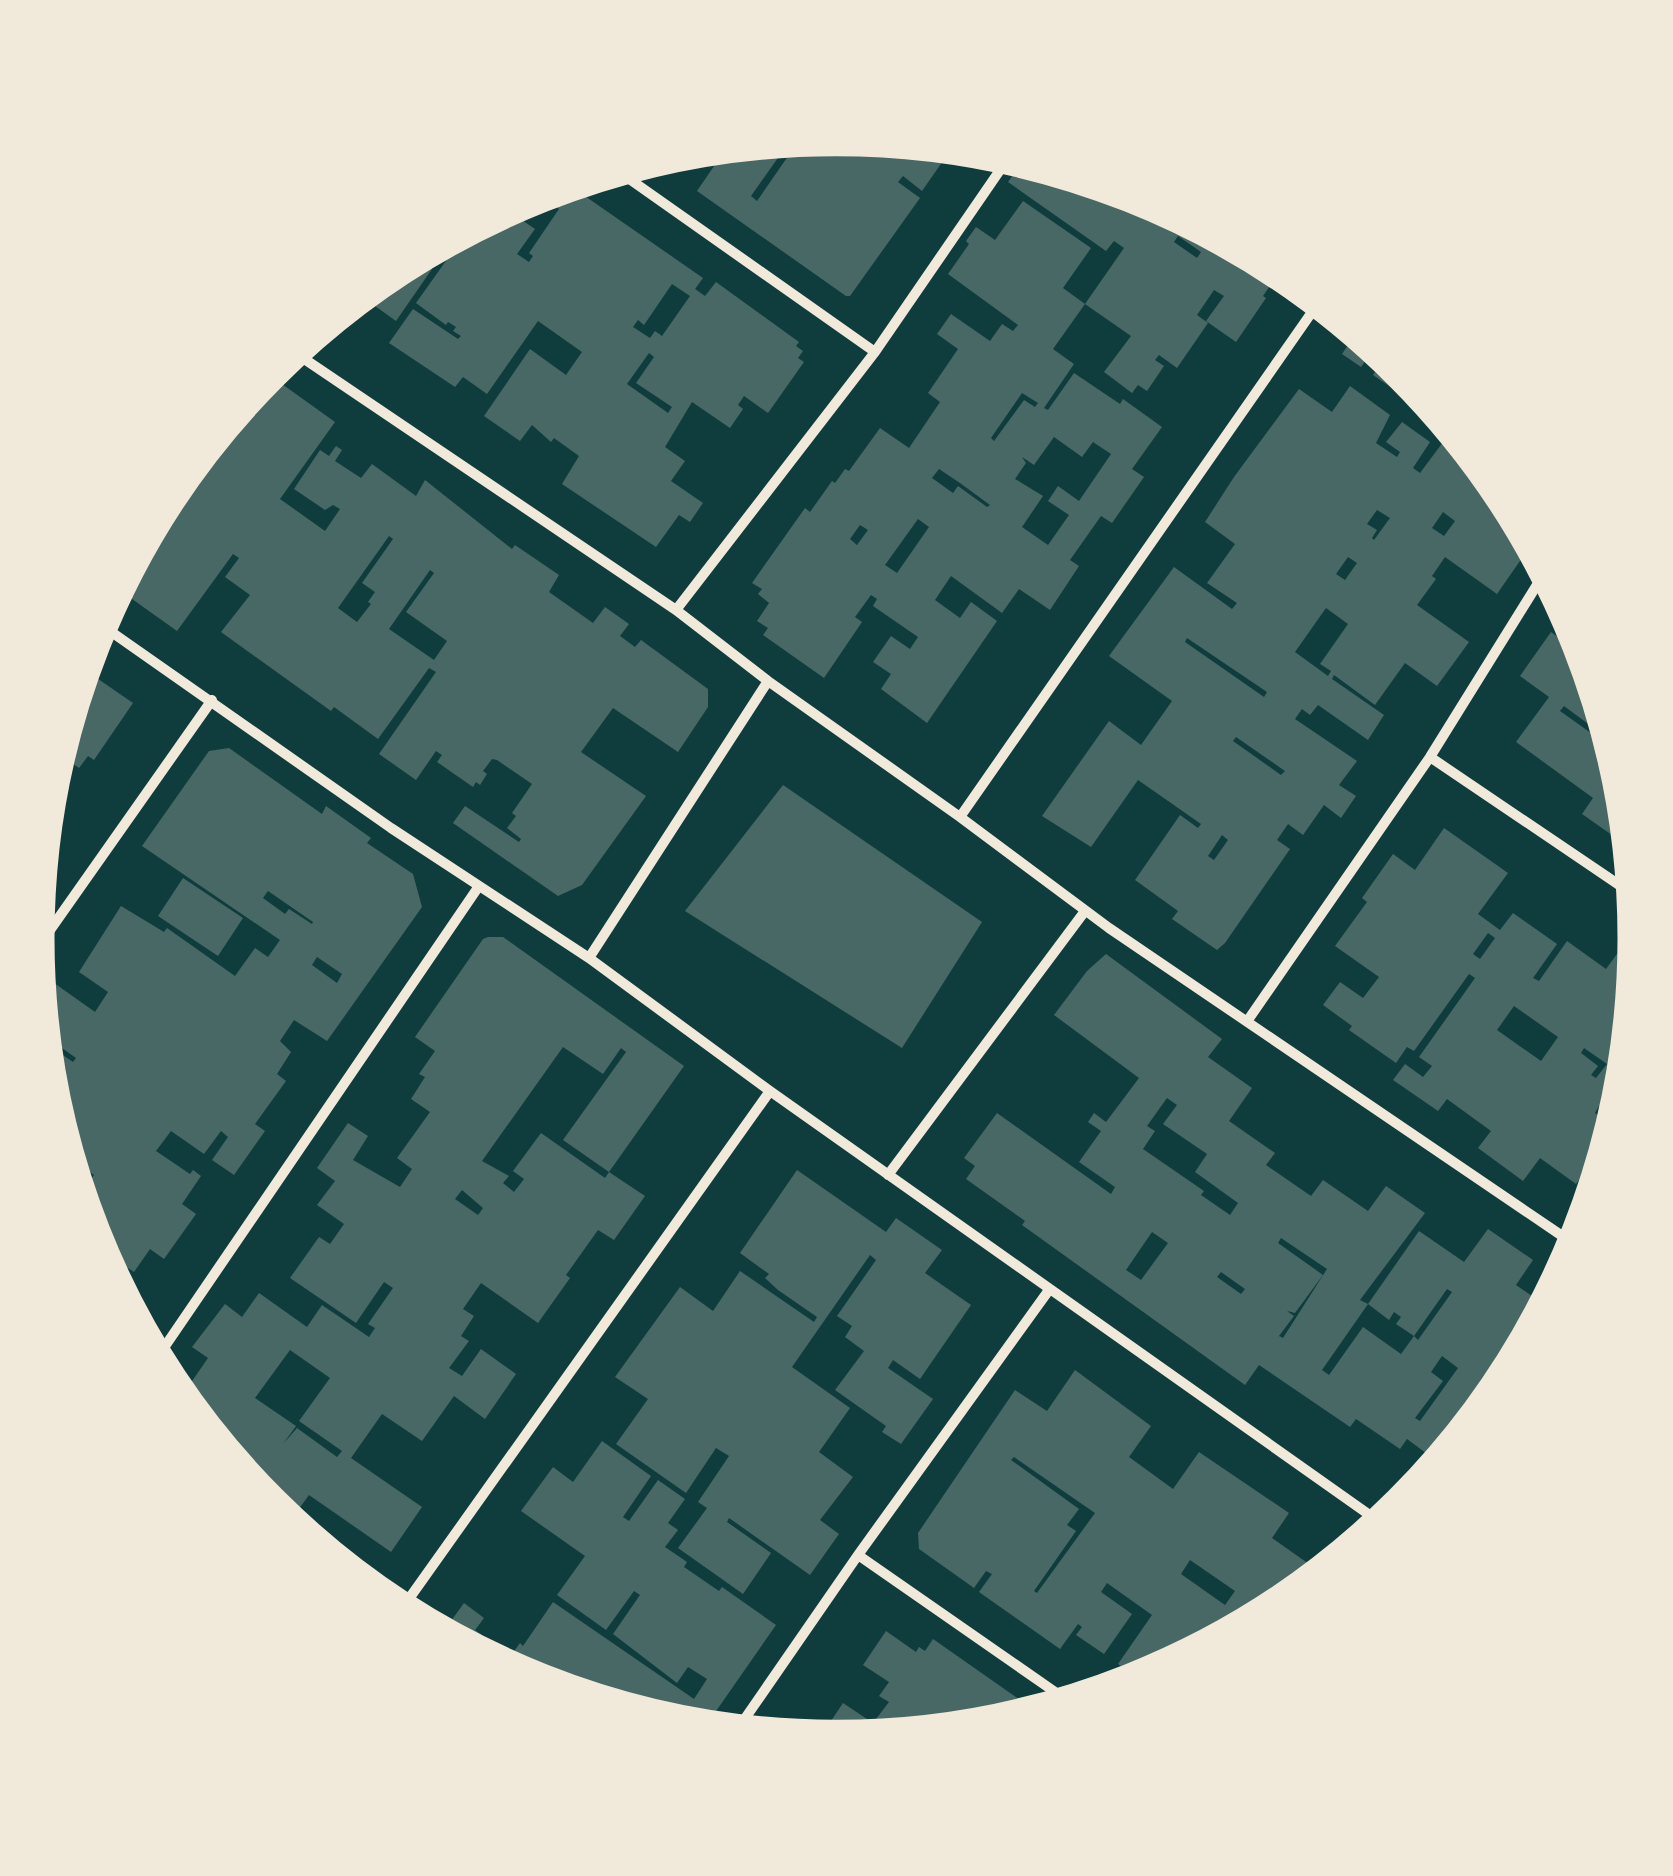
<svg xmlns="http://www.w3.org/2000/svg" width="1673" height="1876" font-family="Inter,sans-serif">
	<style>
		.building { fill: #486865; fill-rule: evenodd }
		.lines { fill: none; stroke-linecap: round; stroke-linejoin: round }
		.minor { stroke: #f1e9da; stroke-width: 10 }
		.rim { fill: none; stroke: #f1e9da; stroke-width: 5 }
	</style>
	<rect width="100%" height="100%" fill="#0f3d3e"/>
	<path class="building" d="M837 137 852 141 854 138 952 148 922 191 903 176 898 182 920 198 850 296H846L697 191 727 147ZM787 145 793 149 757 201 751 196Z
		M1023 161 1144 198 1280 271 1263 296 1266 298 1236 342 1206 321 1224 296 1214 290 1197 315 1208 323 1177 368 1159 355 1155 360 1164 366 1147 391 1138 385 1132 393 1104 372 1131 336 1085 304 1124 248 1114 241 1106 251 1008 182ZM1178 236 1201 252 1197 258 1174 242Z
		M569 185 703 278 695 289 705 296 716 282 799 342 796 346 803 351 798 358 804 362 768 413 744 396 738 405 743 409 730 428 692 402 665 447 685 461 671 481 703 503 690 522 679 515 656 547 562 484 579 456 554 438 551 442 532 425 520 441 484 416 530 349 566 375 582 352 538 321 487 394 463 377 455 387 389 343 413 309 458 339 461 336 453 331 456 327 448 322 446 325 416 303 448 258 434 249 530 197ZM544 195 559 209 529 253 533 256 529 262 517 254 535 229 513 214 518 207 530 215ZM672 284 690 296 662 336 655 331 650 338 633 327 638 320 644 325ZM649 353 654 357 636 383 672 407 668 413 627 384Z
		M1023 201 1091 248 1063 288 1085 304 1053 349 1074 364 1044 408 1048 410 1074 373 1120 404 1123 399 1162 427 1132 469 1144 477 1112 523 1101 516 1070 560 1079 566 1050 610 1019 589 1002 613 951 576 935 600 960 618 971 602 997 621 927 723 881 689 891 674 873 662 891 636 910 649 918 637 873 606 877 599 871 595 855 617 862 622 824 678 763 635 768 628 757 621 769 603 758 594 762 589 752 583 805 508 810 512 832 481 835 483 845 469 849 471 880 428 909 448 940 402 928 393 958 349 937 334 951 314 990 341 1002 324 1013 331 1018 325 948 274 969 244 966 241 976 227 995 240ZM1022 393 1038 403 1035 407 1024 400 994 441 991 438ZM1054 437 1082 457 1093 442 1111 454 1079 501 1058 486 1048 501 1069 515 1048 545 1022 527 1043 496 1015 479 1026 463 1022 457 1034 465ZM939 469 960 483 990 505 987 507 958 486 953 493 932 478ZM918 519 929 527 897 573 885 565ZM860 525 868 530 857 545 850 539Z
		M417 258 432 269 396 321 361 296 392 271Z
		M1356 333 1404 372 1446 425 1373 375 1382 362 1370 354 1361 367 1342 354Z
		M268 374 335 422 280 499 325 531 340 509 333 505 325 510 294 489 320 450 329 456 336 446 342 450 335 461 361 478 372 464 416 496 425 480 512 549 515 545 559 575 549 592 593 623 605 607 629 624 620 636 635 647 641 640 708 689V707L678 752 613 708 581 752 646 796 582 885 558 896 453 823 465 806 519 842 521 839 507 828 516 816 512 813 532 784 497 760 492 759 483 771 487 774 480 785 476 782 473 787 437 762 442 755 436 751 416 780 379 754 436 672 429 668 378 739 334 707 331 711 221 632 250 595 225 577 239 558 233 554 177 631 118 589 170 492ZM389 536 393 539 362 583 375 592 368 602 371 604 357 622 338 608ZM430 570 434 573 406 612 447 641 434 660 389 629Z
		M1350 386 1390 415 1376 443 1397 457 1400 452 1386 442 1402 422 1430 442 1413 468 1420 473 1452 430 1503 493 1531 545 1497 594 1445 557 1432 576 1436 579 1417 605 1469 642 1437 686 1405 663 1375 705 1334 675 1332 679 1384 715 1368 740 1318 705 1310 715 1302 709 1295 719 1357 761 1339 785 1356 796 1341 818 1324 805 1303 835 1288 824 1277 840 1290 849 1225 943 1217 950 1172 919 1178 911 1135 880 1180 815 1198 828 1201 824 1138 780 1091 847 1042 816 1109 721 1141 745 1172 701 1109 656 1174 567 1232 609 1237 603 1207 583 1235 544 1205 522 1234 477 1299 389 1332 412ZM1377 510 1390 518 1374 540 1372 538 1377 530 1367 524ZM1443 512 1455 521 1444 536 1432 528ZM1348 557 1357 563 1345 580 1336 574ZM1326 608 1348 624 1320 664 1331 671 1328 676 1295 652ZM1187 638 1267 692 1264 697 1185 642ZM1236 737 1285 771 1281 775 1233 741ZM1222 835 1228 840 1214 860 1208 856Z
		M1551 632 1584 656 1610 740 1564 706 1560 711 1612 748 1617 764 1606 779 1610 783 1619 771 1629 847 1582 814 1593 798 1516 742 1549 697 1520 676Z
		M91 648 100 654 88 672 133 703 94 760 88 756 79 768 59 754Z
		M229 748 322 814 326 806 371 838 367 843 413 874 422 907 327 1041 294 1020 280 1041 291 1052 277 1074 286 1081 255 1124 265 1131 234 1175 212 1160 228 1137 221 1131 204 1154 171 1131 156 1151 190 1174 193 1170 201 1176 182 1204 196 1214 164 1259 150 1249 134 1272 122 1264 113 1277 96 1244 81 1194 94 1175 77 1163 73 1168 50 1094 45 1043 73 1062 76 1058 48 1038 45 1042 40 987 47 978 95 1012 108 992 79 972 121 906 164 932 167 928 235 976 255 948 268 957 280 940 142 846 209 751ZM268 891 313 922 312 924 289 909 285 914 263 898ZM317 957 342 974 337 983 312 965Z
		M783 785 982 922 902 1048 685 911Z
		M1444 828 1508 873 1478 914 1500 930 1513 913 1557 944 1533 978 1539 981 1567 941 1606 969 1633 932 1638 935 1630 1019 1616 1039 1621 1042 1629 1032 1622 1095 1620 1103 1616 1101 1608 1112 1599 1106 1595 1113 1613 1126 1610 1137 1576 1184 1540 1158 1523 1181 1478 1148 1491 1131 1447 1099 1438 1111 1393 1080 1405 1064 1423 1077 1432 1066 1419 1057 1475 978 1469 974 1414 1051 1407 1047 1396 1063 1349 1030 1352 1026 1323 1005 1340 982 1363 998 1379 977 1335 946 1367 902 1362 898 1393 854 1415 870ZM1488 933 1495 938 1480 959 1473 954ZM1514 1006 1558 1037 1541 1061 1497 1030ZM1584 1048 1607 1064 1596 1078 1591 1075 1598 1066 1581 1053Z
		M183 878 243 918 218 956 158 916Z
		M488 937H503L684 1066 609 1172 645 1196 614 1240 598 1230 566 1275 570 1278 538 1323 481 1283 463 1309 474 1316 461 1336 469 1341 449 1368 462 1376 481 1349 516 1374 485 1419 454 1396 422 1441 382 1414 351 1458 422 1507 391 1552 309 1495 290 1521 269 1504 181 1397 208 1358 192 1347 225 1304 242 1317 259 1293 307 1327 322 1305 369 1337 375 1328 368 1324 393 1288 384 1282 356 1323 290 1278 319 1237 330 1244 344 1224 317 1205 335 1181 317 1168 348 1123 368 1136 353 1160 400 1187 412 1169 397 1158 430 1112 411 1099 425 1077 419 1074 435 1051 415 1037 483 939ZM563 1047 603 1074 621 1048 626 1052 563 1140 609 1172 605 1178 541 1133 513 1171 524 1179 514 1192 503 1183 509 1176 482 1161ZM462 1190 483 1208 478 1215 455 1199ZM290 1350 330 1378 299 1421 342 1451 337 1457 297 1428 283 1444 296 1426 255 1398Z
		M1106 954 1222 1039 1208 1057 1252 1088 1229 1121 1275 1153 1266 1165 1311 1196 1323 1180 1368 1211 1386 1186 1425 1213 1360 1300 1368 1304 1322 1370 1329 1375 1363 1327 1401 1354 1414 1336 1396 1324 1401 1317 1394 1312 1389 1320 1368 1304 1419 1231 1464 1262 1488 1229 1533 1260 1516 1285 1545 1305 1503 1384 1494 1394 1482 1385 1476 1393 1488 1402 1438 1462 1407 1439 1400 1449 1356 1419 1350 1427 1259 1365 1245 1385 1022 1225 1025 1221 966 1179 975 1166 964 1158 997 1113 1111 1194 1115 1187 1079 1162 1101 1131 1088 1122 1094 1113 1106 1122 1139 1078 1054 1015 1087 971ZM1167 1098 1177 1105 1163 1124 1207 1154 1195 1172 1238 1203 1230 1215 1201 1195 1204 1191 1143 1149 1155 1131 1147 1126ZM1152 1232 1168 1243 1141 1280 1126 1270ZM1281 1238 1327 1269 1283 1338 1279 1336 1294 1316 1287 1311 1295 1313 1323 1275 1278 1243ZM1221 1272 1245 1289 1241 1294 1217 1277ZM1447 1289 1452 1292 1418 1340 1414 1336ZM1442 1356 1458 1368 1420 1421 1415 1418 1443 1381 1431 1372Z
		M797 1170 886 1232 896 1218 942 1250 925 1273 971 1305 920 1379 893 1360 888 1368 933 1399 901 1444 882 1432 886 1426 835 1390 864 1351 845 1337 852 1326 837 1316 876 1260 870 1255 792 1367 850 1408 819 1452 853 1477 820 1520 839 1534 810 1575 729 1518 727 1522 771 1553 743 1594 678 1548 707 1508 698 1502 729 1456 716 1448 686 1493 616 1444 648 1399 615 1377 680 1287 713 1311 740 1271 814 1322 817 1317 778 1290 765 1278 769 1274 740 1253Z
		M1075 1370 1151 1426 1129 1457 1173 1489 1199 1452 1289 1513 1272 1538 1316 1569 1319 1574 1281 1605 1140 1679 1118 1664 1152 1615 1107 1583 1101 1592 1132 1614 1104 1654 1076 1635 1082 1627 1078 1624 1060 1649 979 1592 992 1574 986 1571 974 1588 919 1549 918 1533 1015 1390 1047 1411ZM1014 1457 1095 1513 1037 1593 1034 1591 1076 1531 1067 1525 1079 1509 1011 1460ZM1190 1560 1235 1591 1225 1605 1181 1574Z
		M602 1441 651 1476 623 1517 629 1521 658 1480 685 1499 668 1523 678 1530 665 1547 687 1562 684 1567 719 1591 722 1587 776 1625 705 1727 661 1718 665 1712 647 1699 639 1712 529 1678 504 1665 520 1643 523 1646 553 1602 694 1699 707 1679 688 1667 677 1683 613 1634 640 1595 634 1591 606 1630 557 1595 585 1556 521 1511 553 1467 573 1482Z
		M464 1603 484 1618 475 1630 498 1647 495 1651 504 1656 499 1662 443 1632Z
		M886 1631 916 1652 919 1647 925 1651 933 1639 1023 1702 1013 1718 992 1724 836 1739 808 1737 818 1722 827 1727 843 1703 873 1723 889 1702 879 1696 889 1682 863 1665Z"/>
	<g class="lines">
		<path class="minor" d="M618 171 875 352
			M294 352 676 610 768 681 960 817 1109 928 1577 1246
			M676 610 875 352 1009 157
			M100 624 391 828 589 958 770 1091 1381 1523
			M1430 757 1634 895
			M960 817 1319 302
			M36 950 212 700
			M589 958 768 681
			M1248 1020 1430 757 1545 572
			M888 1175 1085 911
			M157 1358 479 886
			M858 1555 1068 1701
			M401 1610 770 1091
			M737 1730 858 1555 1049 1290"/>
	</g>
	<path d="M0 0H1673V1876H0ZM52 938a784 784 0 1 1 1568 0a784 784 0 1 1-1568 0Z" fill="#f1e9da" fill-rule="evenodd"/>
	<path class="rim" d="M52 938a784 784 0 1 1 1568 0a784 784 0 1 1-1568 0Z"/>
</svg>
